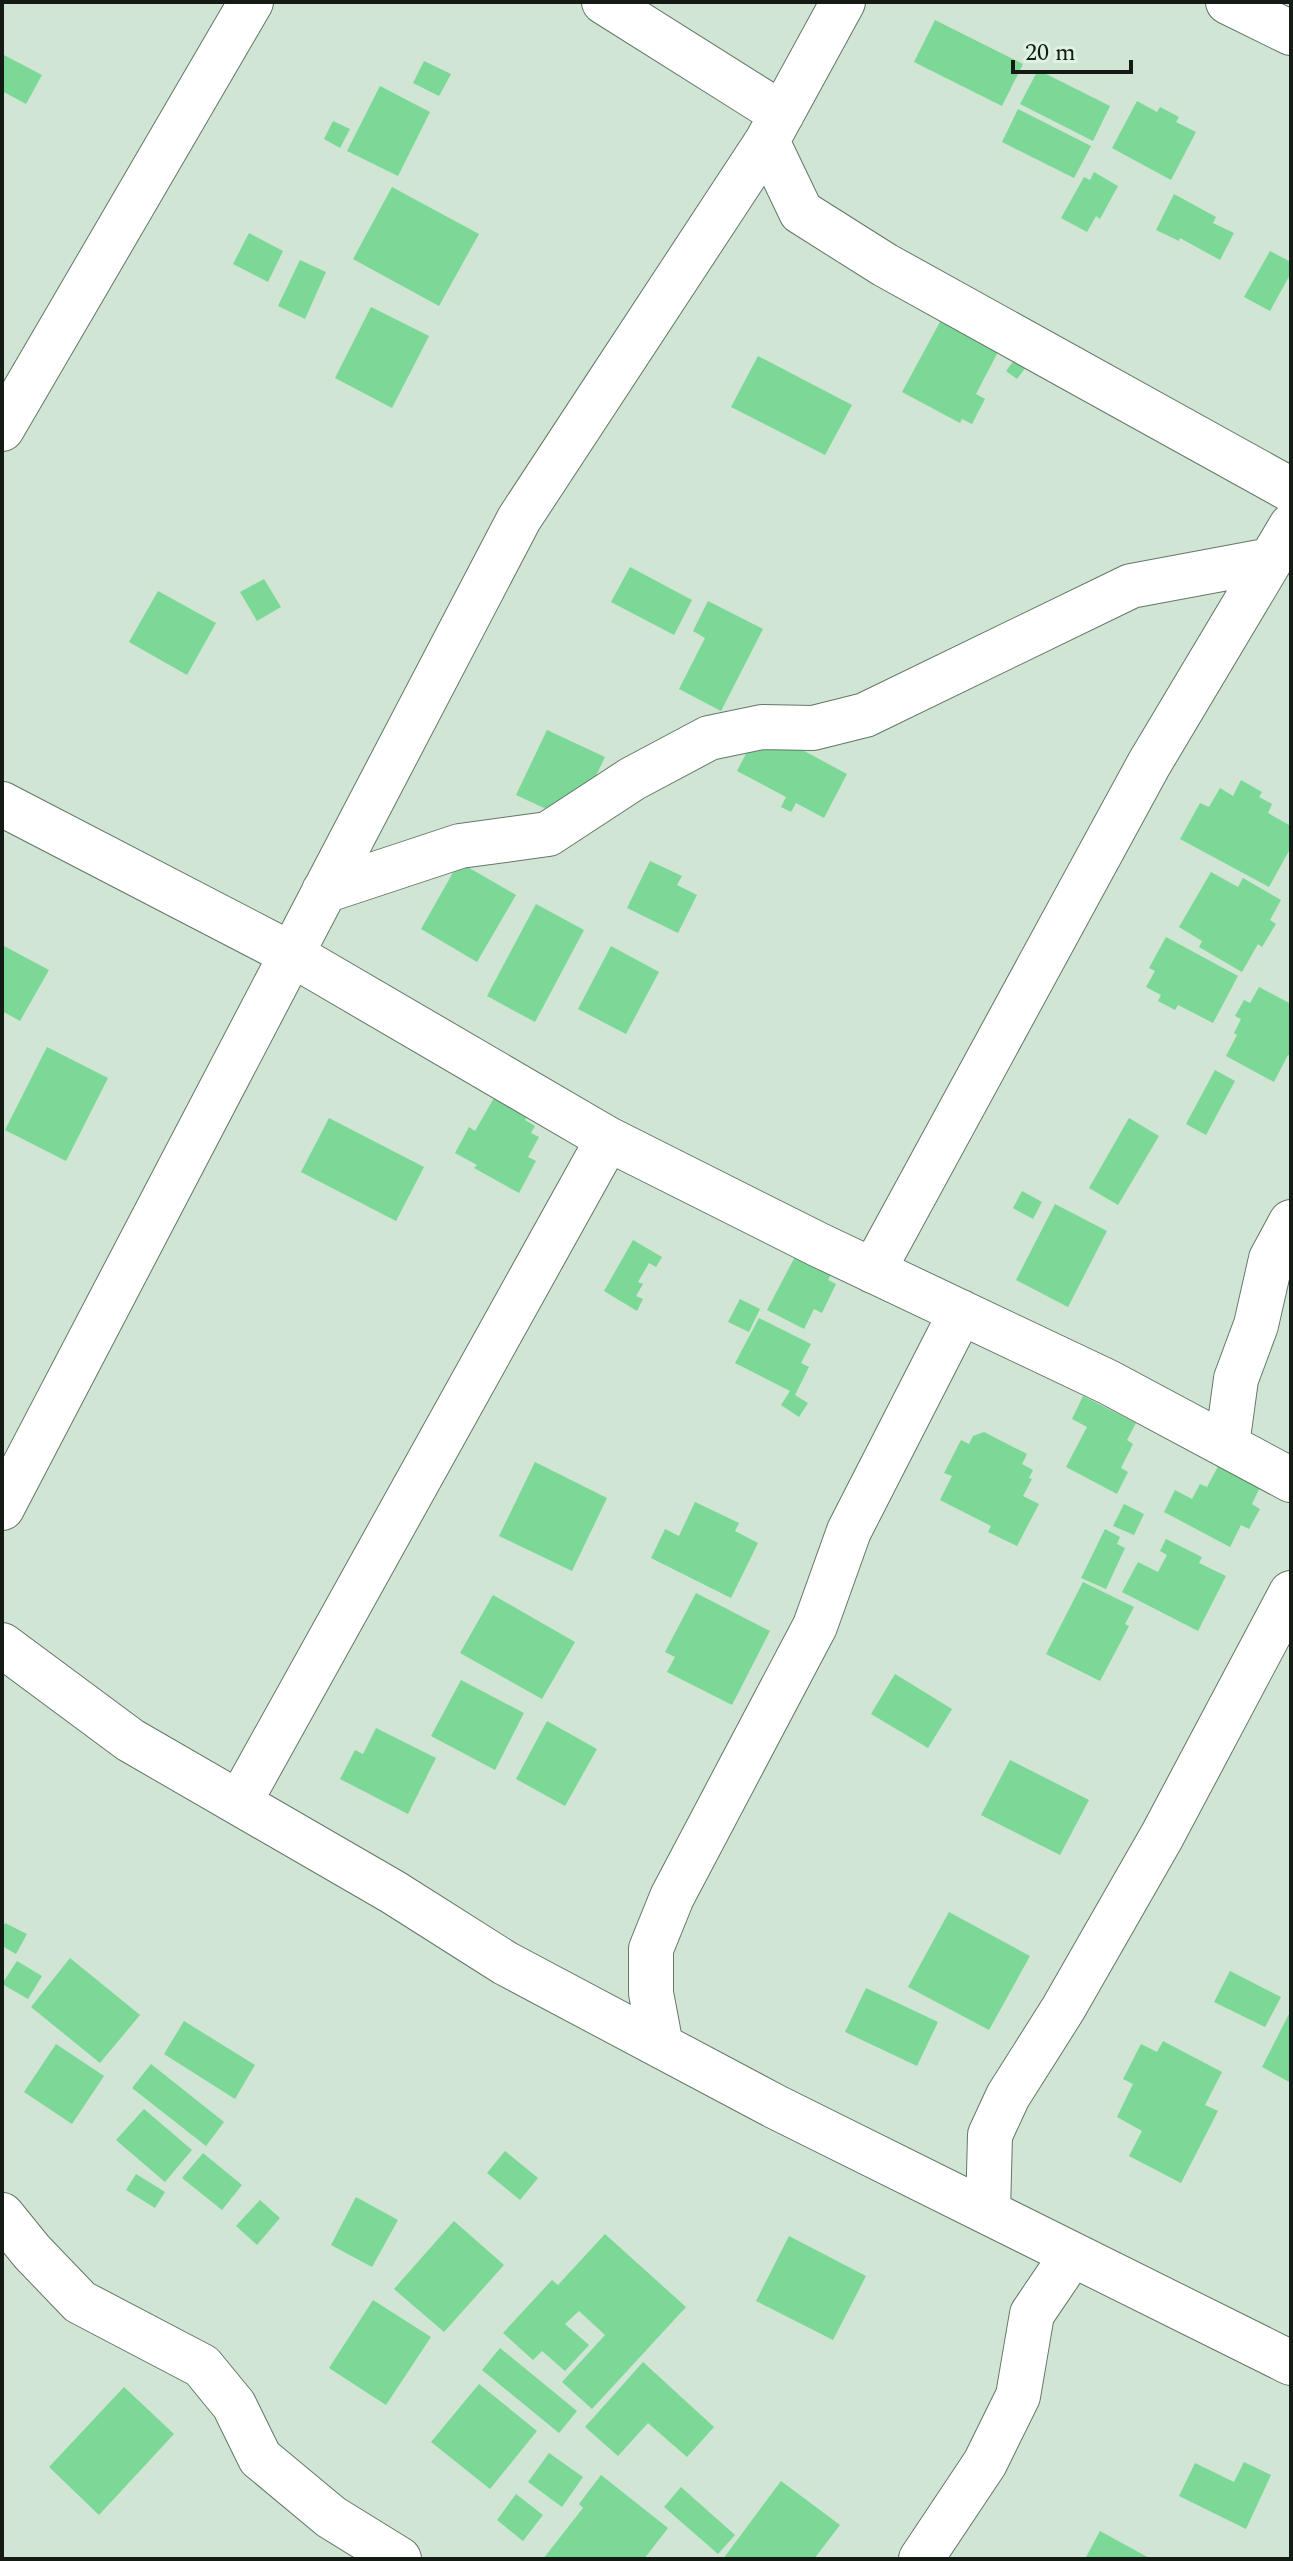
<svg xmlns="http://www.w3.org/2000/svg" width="1293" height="2561" font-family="Spectral,serif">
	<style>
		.building { fill: #7cd896 }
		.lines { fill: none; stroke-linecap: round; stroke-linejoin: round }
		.street-casing { stroke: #647768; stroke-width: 46 }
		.street { stroke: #fff; stroke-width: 44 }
	</style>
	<rect width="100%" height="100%" fill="#d0e5d4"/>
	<path class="building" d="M935 20 1023 64 1002 106 914 62Z
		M2 54 42 75 26 104 2 91Z
		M424 61 451 74 439 96 413 83Z
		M1038 70 1110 106 1093 141 1020 104Z
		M380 86 430 112 398 176 347 151Z
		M1137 101 1157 112 1160 107 1179 117 1176 122 1196 132 1171 180 1112 148Z
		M1018 109 1091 146 1074 178 1002 142Z
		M333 121 350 129 340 148 324 139Z
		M1094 172 1118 186 1100 219 1096 216 1087 232 1061 218 1084 177 1090 180Z
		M392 187 479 234 439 306 353 259Z
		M1174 194 1216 217 1213 223 1234 233 1220 260 1180 238 1179 241 1156 230Z
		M249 233 283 251 268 282 233 264Z
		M1270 251 1291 262V273L1270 311 1244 297Z
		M300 260 326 272 305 319 278 306Z
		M371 307 429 336 392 408 335 378Z
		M941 320 998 352 976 394 985 399 972 424 962 419 960 423 902 392Z
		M758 356 852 405 825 455 731 407Z
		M1015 359 1026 367 1017 379 1006 371Z
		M630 567 692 600 674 635 611 602Z
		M264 579 281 607 257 621 240 592Z
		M158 591 216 623 187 675 129 642Z
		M708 601 763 629 721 711 679 689 705 638 693 631Z
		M547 730 605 757 574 822 516 795Z
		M767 731 847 774 824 818 796 803 791 812 781 807 786 797 737 771 749 748 756 752Z
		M1241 780 1262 792 1259 797 1272 804 1268 813 1291 826V847L1269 887 1180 839 1200 803 1209 807 1220 788 1233 796Z
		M650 861 682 876 677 885 697 895 678 933 627 908Z
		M459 862 516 895 477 962 421 929Z
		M1211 872 1238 887 1243 878 1281 900 1270 920 1276 924 1262 947 1258 944 1242 972 1199 947 1202 941 1179 927Z
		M536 904 584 930 535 1022 487 996Z
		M1166 937 1238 976 1213 1023 1178 1005 1175 1010 1158 1001 1161 995 1146 987 1155 971 1149 968Z
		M2 945 49 970 20 1021 2 1011Z
		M611 946 659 972 626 1034 578 1009Z
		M1259 987 1291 1004V1056L1288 1055 1274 1082 1226 1056 1237 1035 1234 1033 1241 1019 1235 1016 1244 1000 1250 1003Z
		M47 1047 108 1078 66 1161 5 1130Z
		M1215 1070 1235 1081 1206 1135 1186 1124Z
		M498 1091 531 1110 525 1120 535 1126 531 1133 539 1137 528 1157 536 1161 519 1193 474 1168 477 1165 455 1153 469 1127 475 1131Z
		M329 1118 424 1167 396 1221 301 1172Z
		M1129 1118 1159 1136 1118 1205 1089 1188Z
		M1022 1191 1042 1202 1033 1219 1013 1208Z
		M1055 1204 1107 1231 1068 1307 1016 1280Z
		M633 1240 662 1257 656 1267 649 1263 638 1282 643 1284 636 1296 643 1299 637 1311 604 1291Z
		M797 1253 833 1271 828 1280 836 1284 822 1313 814 1309 804 1329 767 1310Z
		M740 1299 760 1309 749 1332 728 1322Z
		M759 1318 811 1344 801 1363 809 1367 795 1395 808 1403 799 1417 781 1405 790 1391 735 1363Z
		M1083 1396 1136 1423 1127 1440 1133 1444 1121 1468 1128 1472 1117 1494 1066 1467 1087 1427 1072 1419Z
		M984 1432 1027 1454 1022 1464 1033 1470 1029 1478 1032 1479 1023 1496 1039 1504 1017 1546 988 1532 991 1526 940 1500 952 1476 944 1473 961 1440 969 1444 973 1436Z
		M1221 1461 1262 1483 1252 1504 1260 1509 1249 1529 1241 1525 1230 1547 1164 1512 1175 1490 1192 1499 1200 1484 1207 1487Z
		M535 1462 607 1498 572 1571 499 1536Z
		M695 1502 739 1523 735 1531 758 1543 731 1598 651 1558 665 1529 679 1536Z
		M1124 1504 1144 1514 1134 1535 1113 1526Z
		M1105 1529 1120 1537 1117 1544 1125 1548 1106 1589 1081 1578Z
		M1166 1539 1202 1557 1199 1563 1226 1576 1198 1631 1122 1592 1138 1562 1158 1572 1167 1555 1160 1551Z
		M1083 1582 1134 1607 1125 1624 1129 1626 1100 1681 1046 1654Z
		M696 1593 770 1631 732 1705 667 1672 675 1657 665 1652Z
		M493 1595 575 1642 542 1699 460 1653Z
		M895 1674 952 1709 928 1748 871 1714Z
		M461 1680 524 1713 495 1770 431 1736Z
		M547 1721 597 1749 565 1806 516 1779Z
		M376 1728 436 1758 408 1814 340 1779 355 1750 363 1754Z
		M1010 1760 1089 1800 1060 1855 981 1815Z
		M949 1912 1030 1956 989 2030 908 1987Z
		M5 1923 27 1934 16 1954 2 1946V1929Z
		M70 1958 140 2015 100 2063 31 2007Z
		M17 1961 42 1976 28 1999 2 1984Z
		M1230 1971 1281 1997 1265 2027 1214 2002Z
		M866 1988 938 2022 917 2066 845 2032Z
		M1291 2010V2083L1262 2067Z
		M184 2021 255 2065 235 2099 164 2054Z
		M1163 2041 1222 2072 1205 2105 1218 2111 1181 2183 1129 2156 1142 2131 1117 2117 1133 2084 1123 2079 1141 2044 1157 2052Z
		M56 2044 104 2076 72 2124 24 2092Z
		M151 2064 224 2122 206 2146 132 2088Z
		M144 2109 192 2150 165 2182 116 2140Z
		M505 2151 538 2178 520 2200 487 2173Z
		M203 2153 242 2185 222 2210 182 2178Z
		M136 2174 165 2192 155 2208 126 2190Z
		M356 2197 398 2220 372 2267 331 2245Z
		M260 2200 280 2218 257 2245 236 2226Z
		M454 2221 504 2265 444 2332 394 2289Z
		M605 2234 686 2307 592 2409 562 2382 605 2335 579 2311 565 2324 589 2345 565 2371 542 2351 533 2360 503 2333 552 2280 558 2285Z
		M789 2236 866 2276 833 2340 756 2301Z
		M373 2300 431 2337 386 2405 329 2368Z
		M500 2348 577 2411 559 2433 482 2370Z
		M643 2362 714 2427 687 2457 648 2423 618 2456 585 2427Z
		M479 2384 537 2431 490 2489 431 2442Z
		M124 2387 174 2434 99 2515 49 2467Z
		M549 2453 583 2477 562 2507 528 2482Z
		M1244 2462 1271 2475 1246 2529 1179 2496 1195 2463 1234 2482Z
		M601 2475 668 2528 644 2559H543L583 2508 579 2504Z
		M781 2481 840 2525 814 2559H723Z
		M681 2487 735 2535 718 2554 664 2507Z
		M516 2494 543 2515 523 2541 497 2520Z
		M1100 2531 1151 2559H1085Z"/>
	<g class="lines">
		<g class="street-casing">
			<path id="street" d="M604 2 782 114
				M1228 2 1291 33
				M767 141 801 212 885 265 1291 490
				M2 429 251 2
				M2 804 291 954 608 1139 819 1245 1108 1382 1291 1480
				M324 891 460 846 548 834 632 779 709 738 762 727 813 728 865 715 1131 586 1270 560
				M873 1271 1149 764 1291 526
				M1227 1445 1236 1379 1256 1325 1271 1259 1291 1222
				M2 1508 519 519 767 141 843 2
				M2 1645 130 1740 393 1892 505 1963 776 2107 1291 2363
				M239 1803 608 1139
				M661 2046 651 1993V1949L672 1897 815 1626 849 1531 961 1312
				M988 2212 990 2135 1008 2096 1063 2009 1162 1836 1291 1593
				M2 2215 32 2252 80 2302 202 2366 234 2405 260 2458 331 2517 399 2559
				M921 2559 985 2463 1018 2396 1032 2314 1072 2255"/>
		</g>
		<use href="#street" class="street"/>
	</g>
	<rect width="1293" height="2561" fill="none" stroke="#141b15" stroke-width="8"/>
	<path d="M1013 60v12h118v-12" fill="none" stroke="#141b15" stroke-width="4"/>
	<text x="1025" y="60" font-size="24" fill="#141b15" stroke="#ddf2e1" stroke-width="6" paint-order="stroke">20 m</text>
</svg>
